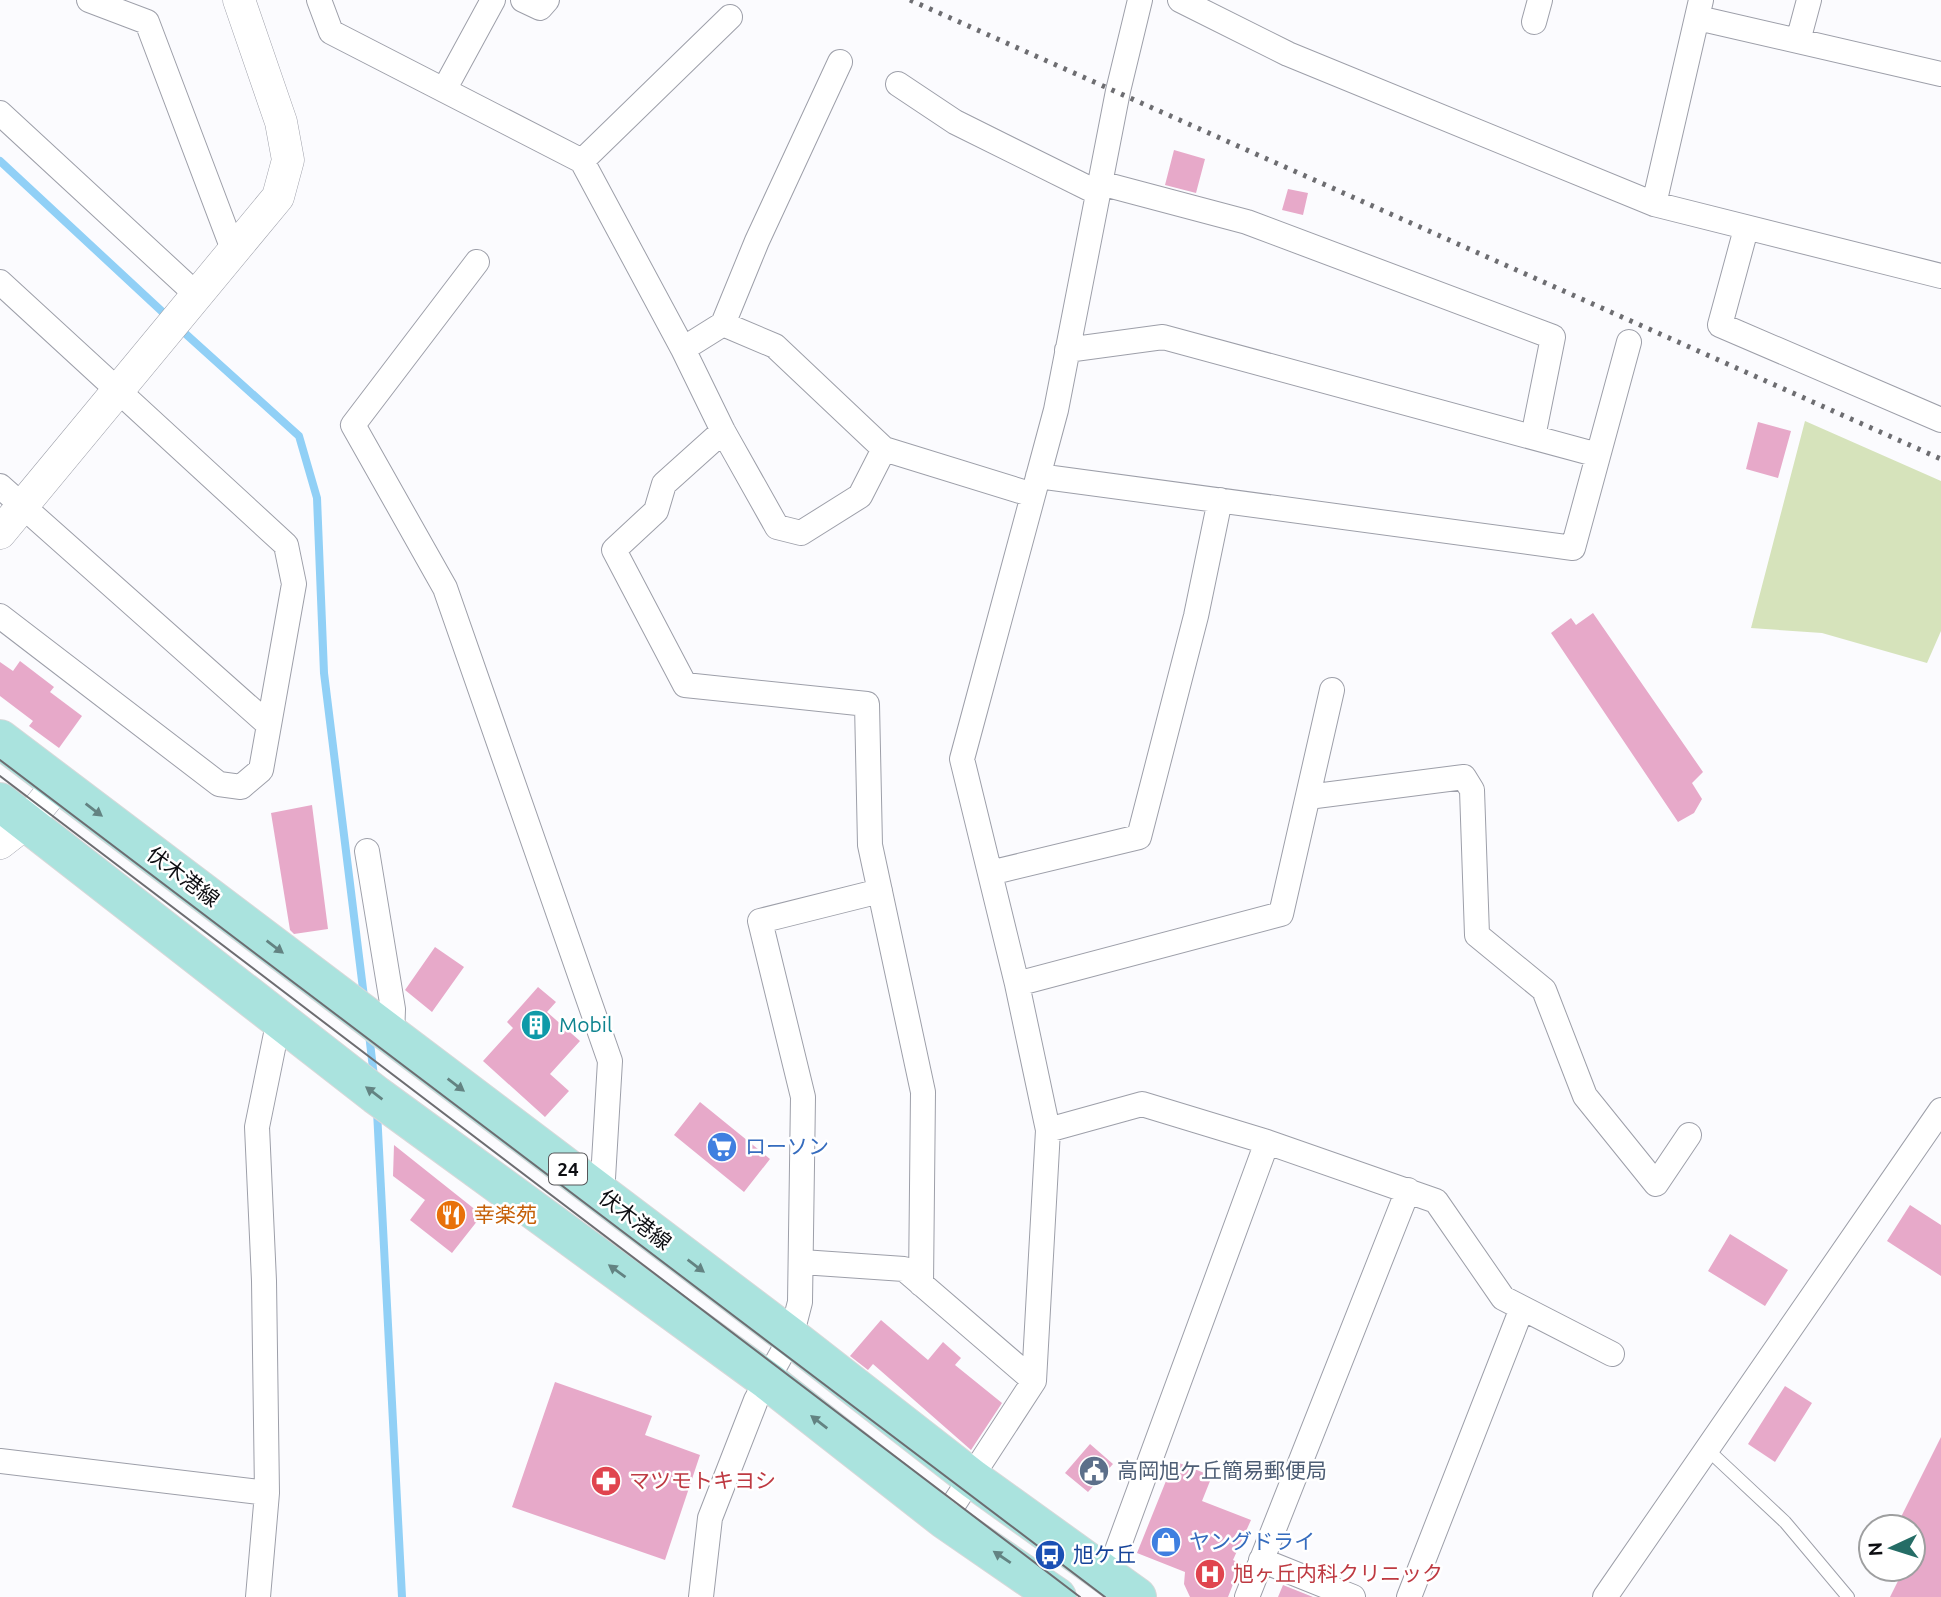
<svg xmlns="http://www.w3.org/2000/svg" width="1941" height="1597" font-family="Ubuntu,'Noto Sans JP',sans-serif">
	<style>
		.green { fill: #d6e3bb }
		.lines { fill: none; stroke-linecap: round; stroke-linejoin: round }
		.stream { stroke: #91d0f6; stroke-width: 8 }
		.building { fill: #e7a9c9 }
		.service-casing { stroke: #9d9fa9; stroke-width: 14 }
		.minor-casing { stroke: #9d9fa9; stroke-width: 26 }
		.tertiary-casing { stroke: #9d9fa9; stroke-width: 33 }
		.primary-casing { stroke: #d8d8d9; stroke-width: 40 }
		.service { stroke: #fff; stroke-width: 12 }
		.minor { stroke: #fff; stroke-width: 24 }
		.tertiary { stroke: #fff; stroke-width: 32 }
		.primary { stroke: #aae3de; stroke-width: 38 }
		.tram { stroke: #6d6d71; stroke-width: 2 }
		.rail { stroke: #6d6d71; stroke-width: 5; stroke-dasharray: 3.5 7; stroke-linecap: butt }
		.oneway { fill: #638382 }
		.labels { text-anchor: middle; stroke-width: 5; stroke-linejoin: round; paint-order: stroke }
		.shield { fill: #fff; stroke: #565659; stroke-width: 2 }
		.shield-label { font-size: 19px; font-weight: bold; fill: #0d0e12 }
		.street-label { font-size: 21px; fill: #0d0e12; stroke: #fff }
		.culture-label { font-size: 21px; fill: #0d838f; stroke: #fff; text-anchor: start }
		.shop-label { font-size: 21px; fill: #366cbe; stroke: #fff; text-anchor: start }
		.food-label { font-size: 21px; fill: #c56008; stroke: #fff; text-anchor: start }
		.service-label { font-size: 21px; fill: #4e5e75; stroke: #fff; text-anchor: start }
		.health-label { font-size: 21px; fill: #be3a42; stroke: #fff; text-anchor: start }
		.transit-label { font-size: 21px; fill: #164399; stroke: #fff; text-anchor: start }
	</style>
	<rect width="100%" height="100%" fill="#fbfbfe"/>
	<path class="green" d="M1805 421 1941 481V631L1927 663 1822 633 1751 628Z"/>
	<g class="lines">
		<path class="stream" d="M0 161 169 318
			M178 327 299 436 317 498 324 673 364 997
			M369 1034 374 1077
			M377 1111 402 1597"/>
	</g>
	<path class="building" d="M1174 150 1205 159 1196 193 1165 185Z
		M1288 189 1308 193 1303 215 1282 210Z
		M1758 422 1791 431 1778 478 1746 469Z
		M1593 613 1703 772 1692 783 1702 799 1694 813 1678 822 1551 633 1571 618 1576 625Z
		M20 661 54 687 50 692 82 716 59 748 29 726 33 721 0 696V662L13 671Z
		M312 805 328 929 294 934 290 930 271 813Z
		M435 947 464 967 432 1012 405 990Z
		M538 987 556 1002 547 1012 580 1041 550 1074 569 1091 545 1117 483 1061 513 1028 507 1022Z
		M700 1102 770 1159 744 1192 674 1135Z
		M394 1145 482 1215 452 1253 410 1220 425 1200 393 1176Z
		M1910 1205 1941 1225V1276L1887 1241Z
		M1730 1234 1788 1270 1765 1306 1708 1271Z
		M881 1320 928 1360 943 1342 961 1358 955 1365 1002 1403 971 1450 873 1364 868 1370 850 1356Z
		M555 1382 652 1416 645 1435 700 1455 665 1560 512 1507Z
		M1785 1386 1812 1403 1775 1462 1748 1444Z
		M1941 1437V1597H1890L1904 1569H1913V1527H1896Z
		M1090 1444 1113 1464 1088 1492 1065 1473Z
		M1174 1461 1212 1476 1202 1501 1251 1520 1233 1560 1241 1564 1228 1597H1190L1184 1584 1185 1572 1137 1553Z
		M1283 1585 1313 1597H1278Z"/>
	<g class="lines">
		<g class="service-casing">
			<path id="service" d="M1708 1450 1785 1522 1848 1597"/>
		</g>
		<g class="minor-casing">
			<path id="minor" d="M89 0 147 22 234 252
				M319 0 331 32 582 161 683 349 723 324 757 241 840 62
				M523 0 540 8 547 0
				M1180 0 1288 54 1654 204 1941 276
				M1698 18 1941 74
				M1534 22 1540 0
				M1798 41 1809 0
				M898 84 955 122 1098 193
				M444 90 493 0
				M0 113 197 295
				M582 161 730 17
				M1100 183 1247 222 1553 337 1533 437
				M1654 204 1701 0
				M1746 229 1720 325 1941 420
				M477 262 353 425 445 588 610 1061 602 1195
				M0 282 286 545 294 584 261 770 241 787 219 784 0 616
				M723 324 775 346 884 449 1033 495
				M683 349 723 431 777 527 801 533 860 496 884 449
				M1067 350 1163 337 1598 455
				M723 431 664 484 656 511 614 550 685 685 867 704 870 845 923 1092 921 1284
				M1038 476 1573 548 1629 342
				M0 486 269 725
				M1308 797 1464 777 1472 790 1477 935 1544 990 1585 1096 1656 1184 1689 1135
				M367 851 393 1009 392 1037
				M990 873 1139 837 1196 616 1220 500
				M1017 984 1281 914 1332 690
				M1048 1130 1142 1104 1267 1142 1436 1201 1503 1298 1612 1354
				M802 1262 904 1269 1034 1381
				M0 1461 267 1493
				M944 1519 1034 1381 1048 1130 1017 984 962 759 1056 410 1118 91 1140 0
				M1261 1560 1353 1597
				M1108 1575 1267 1142
				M258 1597 267 1493 264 1281 257 1127 279 1019
				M701 1597 710 1518 756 1400 791 1337 800 1302 803 1097 760 921 880 891
				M1247 1597 1408 1190
				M1409 1597 1522 1308
				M1605 1597 1941 1110"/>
		</g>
		<g class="tertiary-casing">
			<path id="tertiary" d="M0 533 278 197 288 160 281 122 239 0
				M0 843 27 822 59 783"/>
		</g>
		<g class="primary-casing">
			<path id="primary" d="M0 739 791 1337 973 1479 1137 1597
				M0 802 376 1095 768 1381 944 1519 1057 1597"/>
		</g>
		<use href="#service" class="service"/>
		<use href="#minor" class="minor"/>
		<use href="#tertiary" class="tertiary"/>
		<use href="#primary" class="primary"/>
		<path class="tram" d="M0 760 1105 1597
			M0 776 1080 1597"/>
		<path class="rail" d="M910 0 1941 459"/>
	</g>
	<defs><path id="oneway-solid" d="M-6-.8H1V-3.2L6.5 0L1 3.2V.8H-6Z" transform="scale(1.75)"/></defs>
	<g class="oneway">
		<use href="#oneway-solid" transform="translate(94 810) rotate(37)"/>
		<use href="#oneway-solid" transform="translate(275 947) rotate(37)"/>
		<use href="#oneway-solid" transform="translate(456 1085) rotate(37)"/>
		<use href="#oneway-solid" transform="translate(374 1093) rotate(-143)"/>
		<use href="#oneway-solid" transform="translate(696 1266) rotate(37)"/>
		<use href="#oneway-solid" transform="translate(617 1271) rotate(-144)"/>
		<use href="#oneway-solid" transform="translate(819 1422) rotate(-142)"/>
		<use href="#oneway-solid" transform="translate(1002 1557) rotate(-146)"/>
	</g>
	<defs>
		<g id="building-disc" transform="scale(1.575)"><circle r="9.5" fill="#0f9aa8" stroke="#fff"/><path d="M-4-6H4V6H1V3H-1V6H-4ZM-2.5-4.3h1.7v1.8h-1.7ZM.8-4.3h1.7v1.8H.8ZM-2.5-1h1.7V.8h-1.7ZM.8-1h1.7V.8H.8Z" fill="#fff"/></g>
		<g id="supermarket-disc" transform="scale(1.575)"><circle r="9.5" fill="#3f7fe0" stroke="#fff"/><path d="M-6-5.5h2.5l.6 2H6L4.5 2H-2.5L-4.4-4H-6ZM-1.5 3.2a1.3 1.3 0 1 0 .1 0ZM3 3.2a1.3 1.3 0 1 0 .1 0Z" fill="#fff"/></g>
		<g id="restaurant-disc" transform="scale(1.575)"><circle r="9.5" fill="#e8710a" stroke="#fff"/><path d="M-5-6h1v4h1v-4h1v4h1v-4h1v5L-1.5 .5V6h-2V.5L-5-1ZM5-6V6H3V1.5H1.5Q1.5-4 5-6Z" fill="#fff"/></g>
		<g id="civic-disc" transform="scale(1.575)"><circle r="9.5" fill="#5c6f8a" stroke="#fff"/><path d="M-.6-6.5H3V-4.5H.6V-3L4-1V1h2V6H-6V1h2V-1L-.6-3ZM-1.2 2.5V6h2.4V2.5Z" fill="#fff"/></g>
		<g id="pharmacy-disc" transform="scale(1.575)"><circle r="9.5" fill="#e0444e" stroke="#fff"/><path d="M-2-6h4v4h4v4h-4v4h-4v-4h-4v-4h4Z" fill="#fff"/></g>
		<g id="shop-disc" transform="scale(1.575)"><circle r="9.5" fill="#3f7fe0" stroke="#fff"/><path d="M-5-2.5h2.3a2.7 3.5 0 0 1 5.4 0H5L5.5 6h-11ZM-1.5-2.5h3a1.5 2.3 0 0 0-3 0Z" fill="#fff"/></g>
		<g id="bus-disc" transform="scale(1.575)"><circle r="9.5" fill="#1a4fb4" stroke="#fff"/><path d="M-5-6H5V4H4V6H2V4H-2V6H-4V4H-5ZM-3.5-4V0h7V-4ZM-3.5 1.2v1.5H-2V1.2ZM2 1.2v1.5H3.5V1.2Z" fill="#fff"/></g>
		<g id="hospital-disc" transform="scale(1.575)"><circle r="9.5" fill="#e0444e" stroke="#fff"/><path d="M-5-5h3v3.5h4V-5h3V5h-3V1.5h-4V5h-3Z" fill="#fff"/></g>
	</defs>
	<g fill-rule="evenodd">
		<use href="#building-disc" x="536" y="1025"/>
		<use href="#supermarket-disc" x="722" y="1147"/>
		<use href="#restaurant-disc" x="451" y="1215"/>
		<use href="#civic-disc" x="1094" y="1471"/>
		<use href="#pharmacy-disc" x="606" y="1481"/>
		<use href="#shop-disc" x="1166" y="1542"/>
		<use href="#bus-disc" x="1050" y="1555"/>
		<use href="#hospital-disc" x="1210" y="1574"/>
	</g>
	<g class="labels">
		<rect class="shield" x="549" y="1153.5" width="38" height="31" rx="5"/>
		<g class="shield-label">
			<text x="568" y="1176">24</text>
		</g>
		<g class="street-label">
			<text transform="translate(183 877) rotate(37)" y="7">伏木港線</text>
			<text transform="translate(635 1220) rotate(37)" y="7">伏木港線</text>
		</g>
		<g class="culture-label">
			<text x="559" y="1032">Mobil</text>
		</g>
		<g class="shop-label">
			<text x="745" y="1154">ローソン</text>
			<text x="1189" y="1549">ヤングドライ</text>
		</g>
		<g class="food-label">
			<text x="474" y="1222">幸楽苑</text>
		</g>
		<g class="service-label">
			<text x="1117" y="1478">高岡旭ケ丘簡易郵便局</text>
		</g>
		<g class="health-label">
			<text x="629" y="1488">マツモトキヨシ</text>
			<text x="1233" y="1581">旭ヶ丘内科クリニック</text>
		</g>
		<g class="transit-label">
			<text x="1073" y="1562">旭ケ丘</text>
		</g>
	</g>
	<g transform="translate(1892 1548) rotate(266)"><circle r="33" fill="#ffffff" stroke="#9e9fa0" stroke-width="2"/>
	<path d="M0-5L12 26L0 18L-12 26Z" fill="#256d66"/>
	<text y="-10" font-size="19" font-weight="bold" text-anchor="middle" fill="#0d0e12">N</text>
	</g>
</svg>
